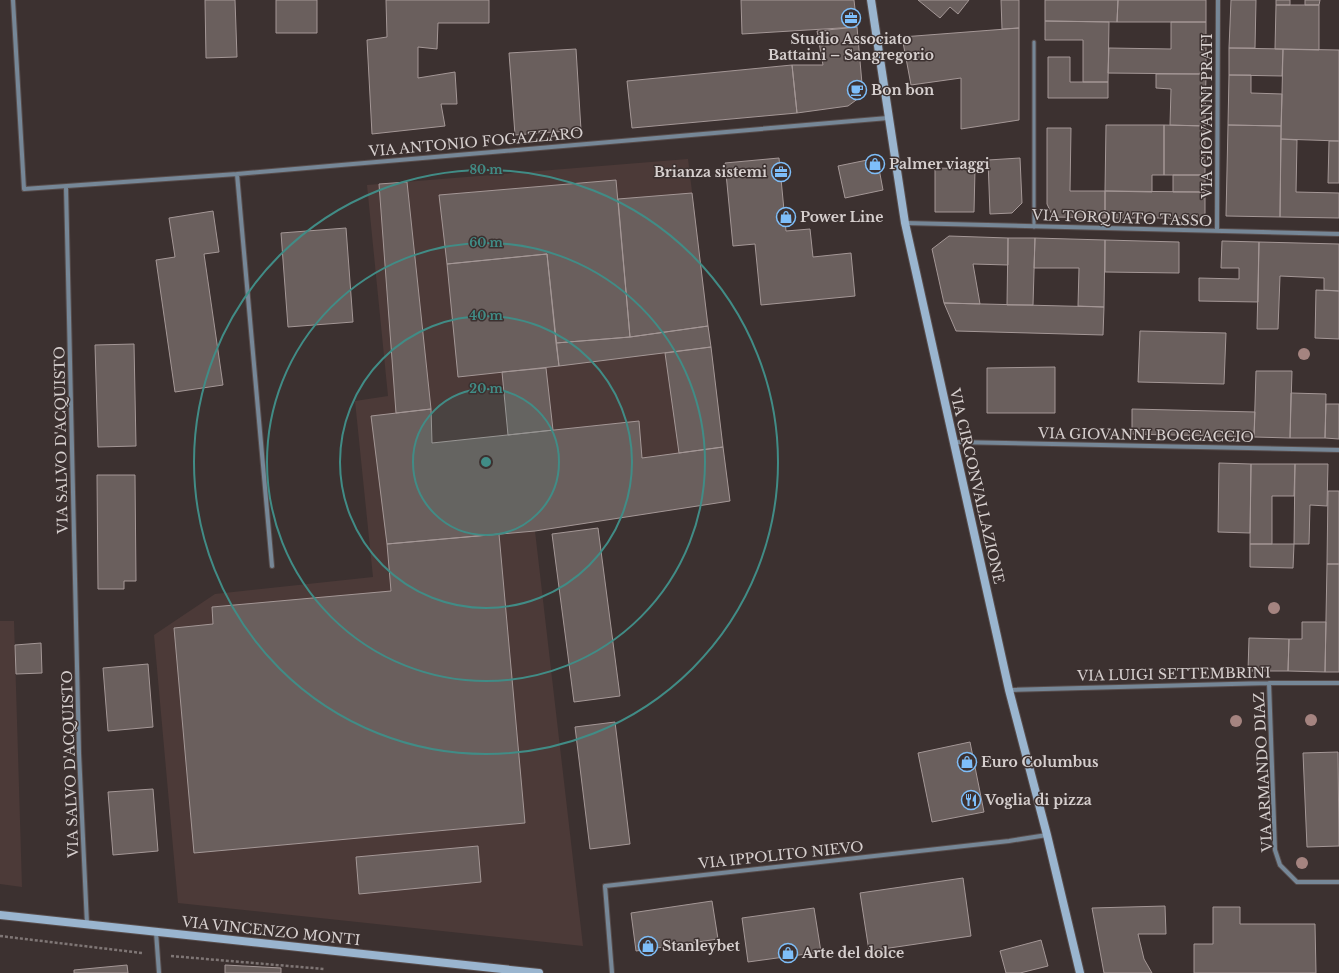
<svg xmlns="http://www.w3.org/2000/svg" width="1339" height="973" font-family="'Libre Baskerville',serif">
	<style>
		.built { fill: #4c3a38 }
		.building { fill: #6a5f5d; stroke: #a49796 }
		.lines { fill: none; stroke-linecap: round; stroke-linejoin: round }
		.lane-casing { stroke: #584d4c; stroke-width: 5 }
		.street-casing { stroke: #584d4c; stroke-width: 6 }
		.secondary-casing { stroke: #584d4c; stroke-width: 10 }
		.path { stroke: #7f7675; stroke-width: 2.5; stroke-dasharray: 3 2; stroke-linecap: butt }
		.lane { stroke: #768797; stroke-width: 3 }
		.street { stroke: #768797; stroke-width: 4 }
		.secondary { stroke: #9ab5cf; stroke-width: 8 }
		.tree { fill: #a58480 }
		.ring { fill: none; stroke: #418c86; stroke-width: 2 }
		.labels { text-anchor: middle; stroke-width: 3; stroke-linejoin: round; paint-order: stroke }
		.poi-label { font-size: 14px; font-weight: bold; fill: #d6cfce; stroke: #3c3130; text-anchor: start }
		.street-label { font-size: 14px; fill: #d6cfce; stroke: #3c3130 }
		.centre { fill: #418c86; stroke: #3c3130; stroke-width: 2 }
		.ring-label { font-size: 12px; text-anchor: middle; font-weight: bold; fill: #418c86; stroke: #3c3130; stroke-width: 3; stroke-linejoin: round; paint-order: stroke }
	</style>
	<rect width="100%" height="100%" fill="#3c3130"/>
	<path class="built" d="M688 159 730 501 535 531 583 946 178 903 154 635 215 594 373 577 355 401 388 396 367 185Z
		M0 621H14L22 887 0 884Z"/>
	<path class="building" d="M205 0H235L237 57 206 58Z
		M276 0H317V33H276Z
		M386 0H489V23H438L437 49 418 47V78L455 72 457 104H441L445 126 372 134 367 40 387 37Z
		M741 0H854L857 27 742 34Z
		M918 0H969L958 14 950 7 940 18Z
		M1001 0H1019V28L1002 29Z
		M1045 0H1118L1117 22 1045 21Z
		M1118 0H1206V22H1117Z
		M1231 0H1256L1255 48H1229Z
		M1276 0H1290V5H1276Z
		M1305 0H1320L1319 5H1305Z
		M1276 5H1319V50L1275 49Z
		M1045 21 1109 22 1108 82H1083V40H1045Z
		M1171 22H1206V74L1108 73 1109 48 1171 49Z
		M857 27 863 95 848 106 797 113 792 65H823L817 31Z
		M1019 28V120L961 129V78L911 85 902 37Z
		M1229 48 1283 49 1282 76 1229 75Z
		M576 49 581 130 515 135 509 53Z
		M1283 49 1339 50V141L1281 139Z
		M1048 57H1070V82H1108V98H1048Z
		M792 65 797 113 632 128 627 81Z
		M1156 74H1206L1205 126 1170 125 1171 89 1156 88Z
		M1229 75H1251V93L1282 94 1281 126 1228 125Z
		M1106 125H1164V175H1152V192L1105 191Z
		M1164 125 1205 126V175H1164Z
		M1228 125 1281 126 1280 217 1226 216Z
		M1047 128H1071L1070 191H1105V218L1053 217 1047 204Z
		M1281 139 1297 140 1296 192 1339 193V218L1280 217Z
		M1329 141H1339V183H1328Z
		M779 158 786 231 810 229 813 257 851 253 855 296 761 305 755 244 733 246 725 163Z
		M877 158 883 190 845 198 838 166Z
		M1020 158 1022 203 1012 213 990 214 988 160Z
		M935 168 975 169 974 212H935Z
		M1173 175H1205V192H1173Z
		M616 180 630 337 556 343 547 254 447 264 439 195Z
		M407 182 431 409 396 413 379 184Z
		M1105 191 1205 192V218H1105Z
		M692 193 708 326 630 337 618 199Z
		M213 211 219 252 204 254 223 385 175 392 156 260 175 257 169 218Z
		M346 228 353 322 288 327 281 233Z
		M949 236 1008 238V265L973 264 980 304 944 303 932 249Z
		M1008 238H1035L1033 305H1007Z
		M1035 238 1105 240 1104 307 1078 306 1079 268H1034Z
		M1105 240 1179 242V273L1105 272Z
		M1222 241 1259 242 1258 302 1199 301V278L1239 279V268H1221Z
		M1259 242 1339 244V291L1324 290V278L1280 276 1278 329H1257Z
		M547 254 559 366 458 377 447 264Z
		M1316 290 1339 291V339L1315 338Z
		M944 303 1104 307 1103 335 956 331Z
		M708 326 711 347 559 366 556 343 630 337Z
		M1140 331 1226 333 1224 384 1138 382Z
		M134 344 136 446 98 447 95 345Z
		M711 347 723 447 679 453 665 353Z
		M1055 367V413H987V368Z
		M546 368 553 430 508 435 502 372Z
		M1256 371H1292L1290 438 1254 437Z
		M1291 393 1326 394 1325 438H1290Z
		M1326 404H1339V439L1325 438Z
		M431 409 432 443 639 421 642 458 723 447 730 501 535 531 387 544 371 416Z
		M1132 409 1255 412 1254 437 1132 434Z
		M1219 463 1251 464 1250 533 1218 532Z
		M1251 464H1295L1294 496H1272V544H1250Z
		M1295 464H1328L1327 506 1310 505 1309 544H1294Z
		M97 475H135L136 581H124V589H98Z
		M1328 491H1339V564H1327Z
		M598 528 620 696 574 702 552 534Z
		M499 534 525 823 194 853 174 628 213 624 212 607 391 591 387 544Z
		M1250 544H1294L1293 568 1250 567Z
		M1327 564H1339V672H1325Z
		M1302 622H1326L1325 672 1288 671 1289 639H1302Z
		M1249 638 1289 639 1288 671H1248Z
		M41 643 42 673 16 674 15 645Z
		M148 664 153 727 108 731 103 668Z
		M615 722 630 844 590 849 575 727Z
		M970 742 984 812 932 822 918 753Z
		M1338 752 1339 846 1307 847 1303 753Z
		M153 789 158 851 113 855 108 792Z
		M478 846 481 882 359 894 356 857Z
		M963 878 971 936 869 951 860 893Z
		M712 901 718 939 636 951 631 913Z
		M1165 906 1166 934H1138L1144 959 1152 973H1104L1092 908Z
		M1213 907H1240V924H1315L1316 973H1194V944H1213Z
		M814 908 821 952 748 962 742 918Z
		M1041 940 1048 966 1020 973H1006L1000 951Z
		M127 965 128 973H74V970Z
		M225 965 281 968V973H225Z"/>
	<g class="lines">
		<g class="lane-casing">
			<path id="lane" d="M1034 42V227"/>
		</g>
		<g class="street-casing">
			<path id="street" d="M13 0 24 189 237 174 888 118
				M237 174 272 566
				M66 187 79 753 87 924
				M905 223 1339 234
				M1217 231 1218 0
				M953 442 1339 450
				M1269 683 1275 850 1280 865 1297 882H1339
				M1009 690 1269 683H1339
				M156 932 159 973
				M612 973 605 886 1009 841 1047 835"/>
		</g>
		<g class="secondary-casing">
			<path id="secondary" d="M871 0 905 223 1009 690 1047 835 1080 973
				M0 915 539 973"/>
		</g>
		<path class="path" d="M0 936 142 953
			M171 956 324 969"/>
		<use href="#lane" class="lane"/>
		<use href="#street" class="street"/>
		<use href="#secondary" class="secondary"/>
	</g>
	<g class="tree">
		<circle cx="1304" cy="354" r="6"/>
		<circle cx="1274" cy="608" r="6"/>
		<circle cx="1311" cy="720" r="6"/>
		<circle cx="1236" cy="721" r="6"/>
		<circle cx="1302" cy="863" r="6"/>
	</g>
	<circle cx="486" cy="462" r="73" fill="#418c86" fill-opacity=".12"/>
	<g class="ring">
		<circle cx="486" cy="462" r="73"/>
		<circle cx="486" cy="462" r="146"/>
		<circle cx="486" cy="462" r="219"/>
		<circle cx="486" cy="462" r="292"/>
	</g>
	<defs>
		<g id="office-ring" transform="scale(1)"><circle r="9.5" fill="#3c3130" stroke="#7ebef9" stroke-width="1.5"/><path d="M-6-3h4V-5.5h4V-3h4V5H-6ZM-1-4.5V-3h2v-1.5ZM-6 0V1H6V0Z" fill="#7ebef9"/></g>
		<g id="cafe-ring" transform="scale(1)"><circle r="9.5" fill="#3c3130" stroke="#7ebef9" stroke-width="1.5"/><path d="M-5.5-4.5H6V0H3Q3 3.5 0 3.5H-2.5Q-5.5 3.5-5.5 0ZM3-3.2v2h1.7v-2ZM-6 4.5H4V6H-6Z" fill="#7ebef9"/></g>
		<g id="shop-ring" transform="scale(1)"><circle r="9.5" fill="#3c3130" stroke="#7ebef9" stroke-width="1.5"/><path d="M-5-2.5h2.3a2.7 3.5 0 0 1 5.4 0H5L5.5 6h-11ZM-1.5-2.5h3a1.5 2.3 0 0 0-3 0Z" fill="#7ebef9"/></g>
		<g id="restaurant-ring" transform="scale(1)"><circle r="9.5" fill="#3c3130" stroke="#7ebef9" stroke-width="1.5"/><path d="M-5-6h1v4h1v-4h1v4h1v-4h1v5L-1.5 .5V6h-2V.5L-5-1ZM5-6V6H3V1.5H1.5Q1.5-4 5-6Z" fill="#7ebef9"/></g>
	</defs>
	<g fill-rule="evenodd">
		<use href="#office-ring" x="851" y="18"/>
		<use href="#cafe-ring" x="857" y="90"/>
		<use href="#shop-ring" x="875" y="164"/>
		<use href="#office-ring" x="781" y="172"/>
		<use href="#shop-ring" x="786" y="217"/>
		<use href="#shop-ring" x="967" y="762"/>
		<use href="#restaurant-ring" x="971" y="800"/>
		<use href="#shop-ring" x="648" y="946"/>
		<use href="#shop-ring" x="788" y="953"/>
	</g>
	<g class="labels">
		<g class="poi-label">
			<text x="851" y="44" text-anchor="middle">Studio Associato<tspan x="851" dy="16">Battaini – Sangregorio</tspan></text>
			<text x="871" y="95">Bon bon</text>
			<text x="889" y="169">Palmer viaggi</text>
			<text x="767" y="177" text-anchor="end">Brianza sistemi</text>
			<text x="800" y="222">Power Line</text>
			<text x="981" y="767">Euro Columbus</text>
			<text x="985" y="805">Voglia di pizza</text>
			<text x="662" y="951">Stanleybet</text>
			<text x="802" y="958">Arte del dolce</text>
		</g>
		<g class="street-label">
			<text transform="translate(1207 116) rotate(-90)" y="5">VIA GIOVANNI PRATI</text>
			<text transform="translate(476 142) rotate(-5)" y="5">VIA ANTONIO FOGAZZARO</text>
			<text transform="translate(1122 218) rotate(2)" y="5">VIA TORQUATO TASSO</text>
			<text transform="translate(1146 435) rotate(1)" y="5">VIA GIOVANNI BOCCACCIO</text>
			<text transform="translate(61 440) rotate(-91)" y="5">VIA SALVO D'ACQUISTO</text>
			<text transform="translate(977 486) rotate(77)" y="5">VIA CIRCONVALLAZIONE</text>
			<text transform="translate(1174 674) rotate(-1)" y="5">VIA LUIGI SETTEMBRINI</text>
			<text transform="translate(70 764) rotate(-92)" y="5">VIA SALVO D'ACQUISTO</text>
			<text transform="translate(1263 772) rotate(-93)" y="5">VIA ARMANDO DIAZ</text>
			<text transform="translate(781 855) rotate(-6)" y="5">VIA IPPOLITO NIEVO</text>
			<text transform="translate(271 931) rotate(6)" y="5">VIA VINCENZO MONTI</text>
		</g>
	</g>
	<circle cx="486" cy="462" r="6" class="centre"/>
	<g class="ring-label">
		<text x="486" y="174">80 m</text>
		<text x="486" y="247">60 m</text>
		<text x="486" y="320">40 m</text>
		<text x="486" y="393">20 m</text>
	</g>
</svg>
